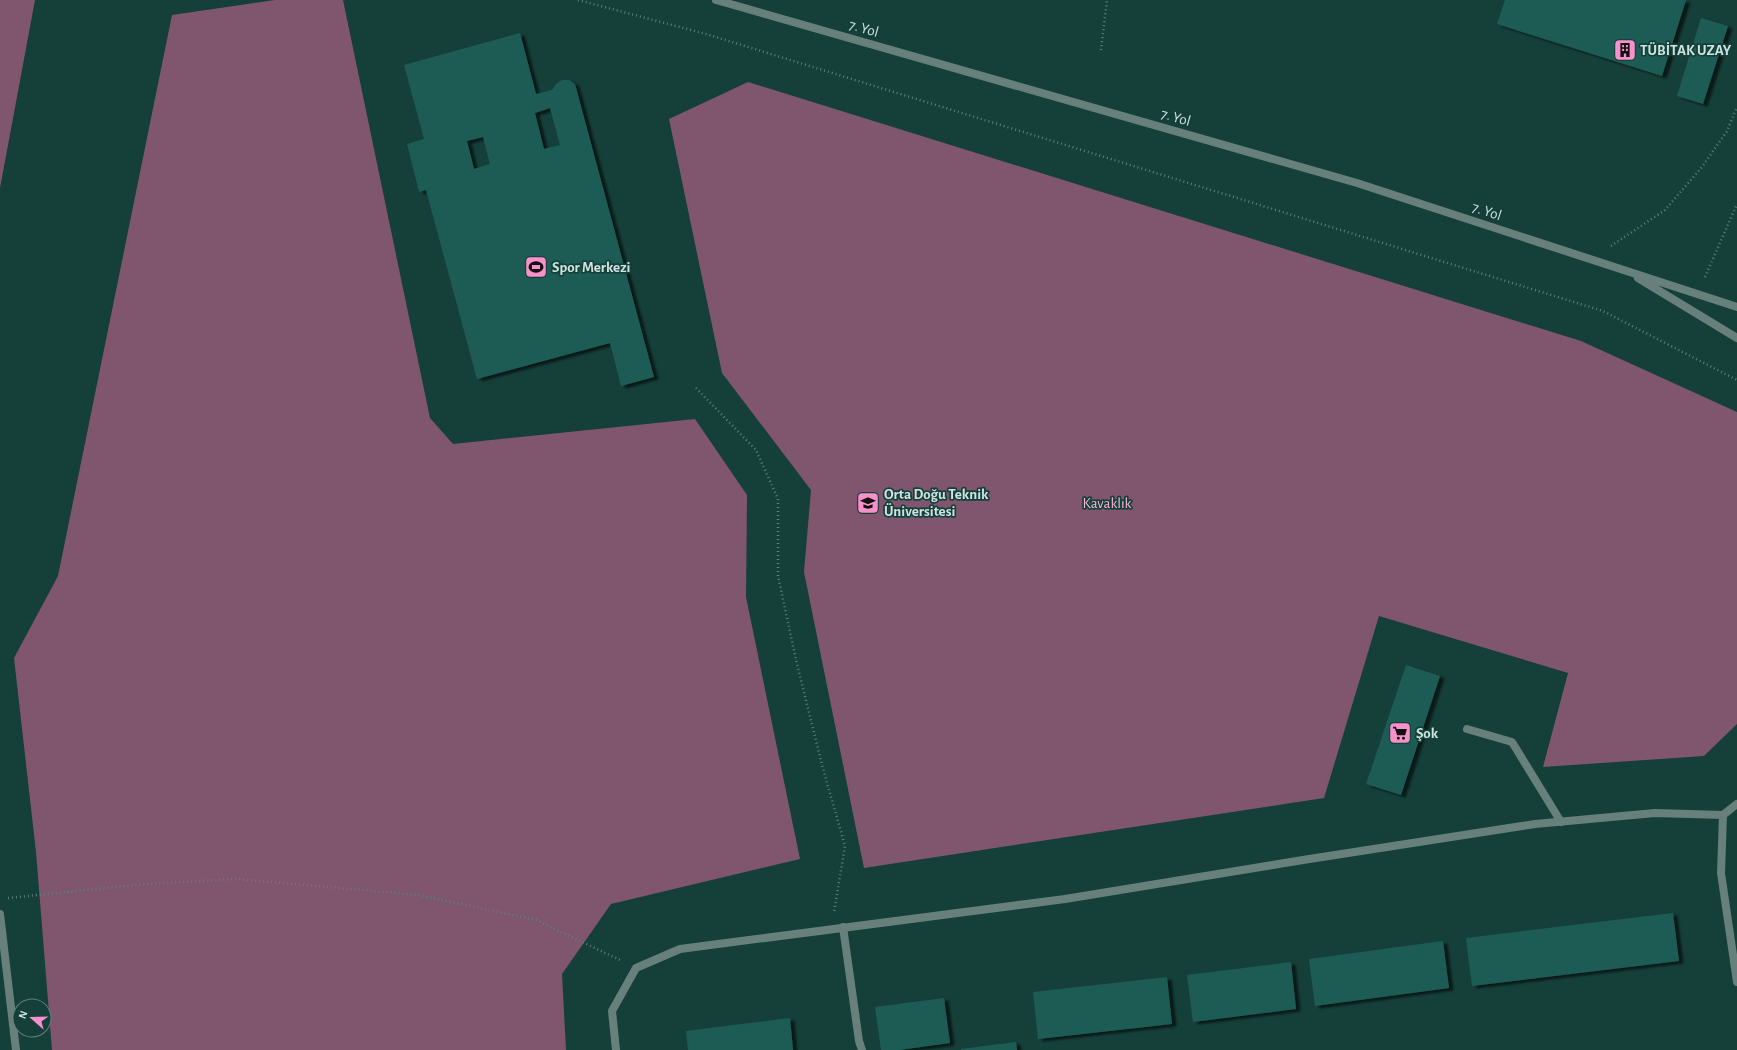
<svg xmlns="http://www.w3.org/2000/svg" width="1737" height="1050" font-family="'Alegreya Sans',sans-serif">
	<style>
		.forest { fill: #7f566d }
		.building { fill: #1f5c55; fill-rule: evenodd; filter: url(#shadow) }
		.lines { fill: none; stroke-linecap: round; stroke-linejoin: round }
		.path { stroke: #5e807a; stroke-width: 2.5; stroke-dasharray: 1 3; stroke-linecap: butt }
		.service { stroke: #68807c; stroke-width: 8 }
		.minor { stroke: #68807c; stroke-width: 8 }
		.labels { text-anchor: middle; stroke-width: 3.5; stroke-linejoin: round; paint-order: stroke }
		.street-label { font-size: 15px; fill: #cde3df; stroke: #153f39 }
		.poi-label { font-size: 15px; font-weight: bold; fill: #cde3df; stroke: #153f39; text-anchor: start }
		.park-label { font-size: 15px; fill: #fdb7dd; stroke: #153f39 }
	</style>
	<defs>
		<filter id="shadow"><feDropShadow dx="4.5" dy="2.5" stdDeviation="1" flood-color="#0009"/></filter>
	</defs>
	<rect width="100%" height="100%" fill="#153f39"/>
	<path class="forest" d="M0 0H35L0 188Z
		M275 0H343L430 418 453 444 695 419 747 495 746 597 800 859 611 904 562 974 566 1050H52L36 852 14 658 58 576 172 15Z
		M748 82 1581 341 1737 412V724L1704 756 1543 767 1568 673 1379 616 1324 798 864 868 804 572 811 490 722 373 669 119Z"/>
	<path class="building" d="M1505 0H1686L1662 76 1497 24Z
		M1701 18 1728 26 1703 104 1677 96Z
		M520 33 536 94 552 90 556 84 562 80H569L575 84 654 377 621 386 610 343 477 379 426 190 419 192 407 144 424 139 404 65ZM550 108 560 145 544 149 535 113ZM483 137 490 164 474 169 467 141Z
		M1406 665 1440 676 1401 795 1366 784Z
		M1673 913 1679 961 1472 986 1466 938Z
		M1443 941 1449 988 1315 1006 1309 959Z
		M1291 962 1296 1009 1193 1022 1187 975Z
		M1167 977 1172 1024 1038 1039 1033 992Z
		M944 998 950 1043 899 1050H881L875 1007Z
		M790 1018 793 1050H688L686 1031Z
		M1016 1042 1017 1050H961V1049Z"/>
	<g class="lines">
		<path class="path" d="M578 0 706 34 1603 311 1737 380
			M1101 50 1107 0
			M1611 246 1665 210 1702 167 1727 131 1737 107
			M1705 277 1737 204
			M696 388 756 450 778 499V576L796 660 822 765 845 846 834 912
			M8 898 145 884 237 879 419 895 536 920 620 960"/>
		<path class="service" d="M1467 729 1512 742 1561 822
			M843 927 859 1041 862 1050"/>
		<path class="minor" d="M716 0 1357 183 1737 307
			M1638 278 1737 338
			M1723 815 1721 873 1737 982
			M0 914 16 1050
			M616 1050 612 1011 636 968 680 949 1065 899 1303 860 1535 824 1655 813 1723 815 1737 804"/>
	</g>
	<defs>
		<g id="building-square" transform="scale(1.15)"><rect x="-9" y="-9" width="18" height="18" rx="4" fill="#f890cb" stroke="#153f39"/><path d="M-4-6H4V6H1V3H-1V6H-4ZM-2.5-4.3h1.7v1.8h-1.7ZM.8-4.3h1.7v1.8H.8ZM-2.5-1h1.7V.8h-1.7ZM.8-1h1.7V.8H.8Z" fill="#111"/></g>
		<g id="stadium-square" transform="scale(1.15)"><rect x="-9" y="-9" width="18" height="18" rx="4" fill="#f890cb" stroke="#153f39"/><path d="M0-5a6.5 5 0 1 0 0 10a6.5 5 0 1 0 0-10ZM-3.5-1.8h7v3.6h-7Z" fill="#111"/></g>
		<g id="university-square" transform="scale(1.15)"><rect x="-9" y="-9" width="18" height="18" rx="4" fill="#f890cb" stroke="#153f39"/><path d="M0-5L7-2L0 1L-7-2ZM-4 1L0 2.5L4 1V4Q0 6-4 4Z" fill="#111"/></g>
		<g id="supermarket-square" transform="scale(1.15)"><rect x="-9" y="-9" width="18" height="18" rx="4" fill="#f890cb" stroke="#153f39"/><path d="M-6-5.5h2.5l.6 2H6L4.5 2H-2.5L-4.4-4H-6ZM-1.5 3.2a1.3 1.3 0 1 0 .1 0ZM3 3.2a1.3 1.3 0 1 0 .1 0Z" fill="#111"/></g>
	</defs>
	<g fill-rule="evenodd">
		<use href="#building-square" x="1625" y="50"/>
		<use href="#stadium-square" x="536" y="267"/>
		<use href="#university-square" x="868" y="503"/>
		<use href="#supermarket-square" x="1400" y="733"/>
	</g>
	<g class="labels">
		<g class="street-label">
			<text transform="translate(864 28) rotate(16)" y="5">7. Yol</text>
			<text transform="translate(1176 117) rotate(16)" y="5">7. Yol</text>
			<text transform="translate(1487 211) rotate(18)" y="5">7. Yol</text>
		</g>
		<g class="poi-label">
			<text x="1640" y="55">TÜBİTAK UZAY</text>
			<text x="552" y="272">Spor Merkezi</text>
			<text x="884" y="499">Orta Doğu Teknik<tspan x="884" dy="17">Üniversitesi</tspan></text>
			<text x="1416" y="738">Şok</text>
		</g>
		<g class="park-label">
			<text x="1107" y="508">Kavaklık</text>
		</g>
	</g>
	<g transform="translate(32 1018) rotate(290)"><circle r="19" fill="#153f39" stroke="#5f817b"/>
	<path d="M0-3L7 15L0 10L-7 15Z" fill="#f890cb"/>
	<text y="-6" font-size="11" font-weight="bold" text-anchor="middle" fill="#cde3df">N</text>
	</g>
</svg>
